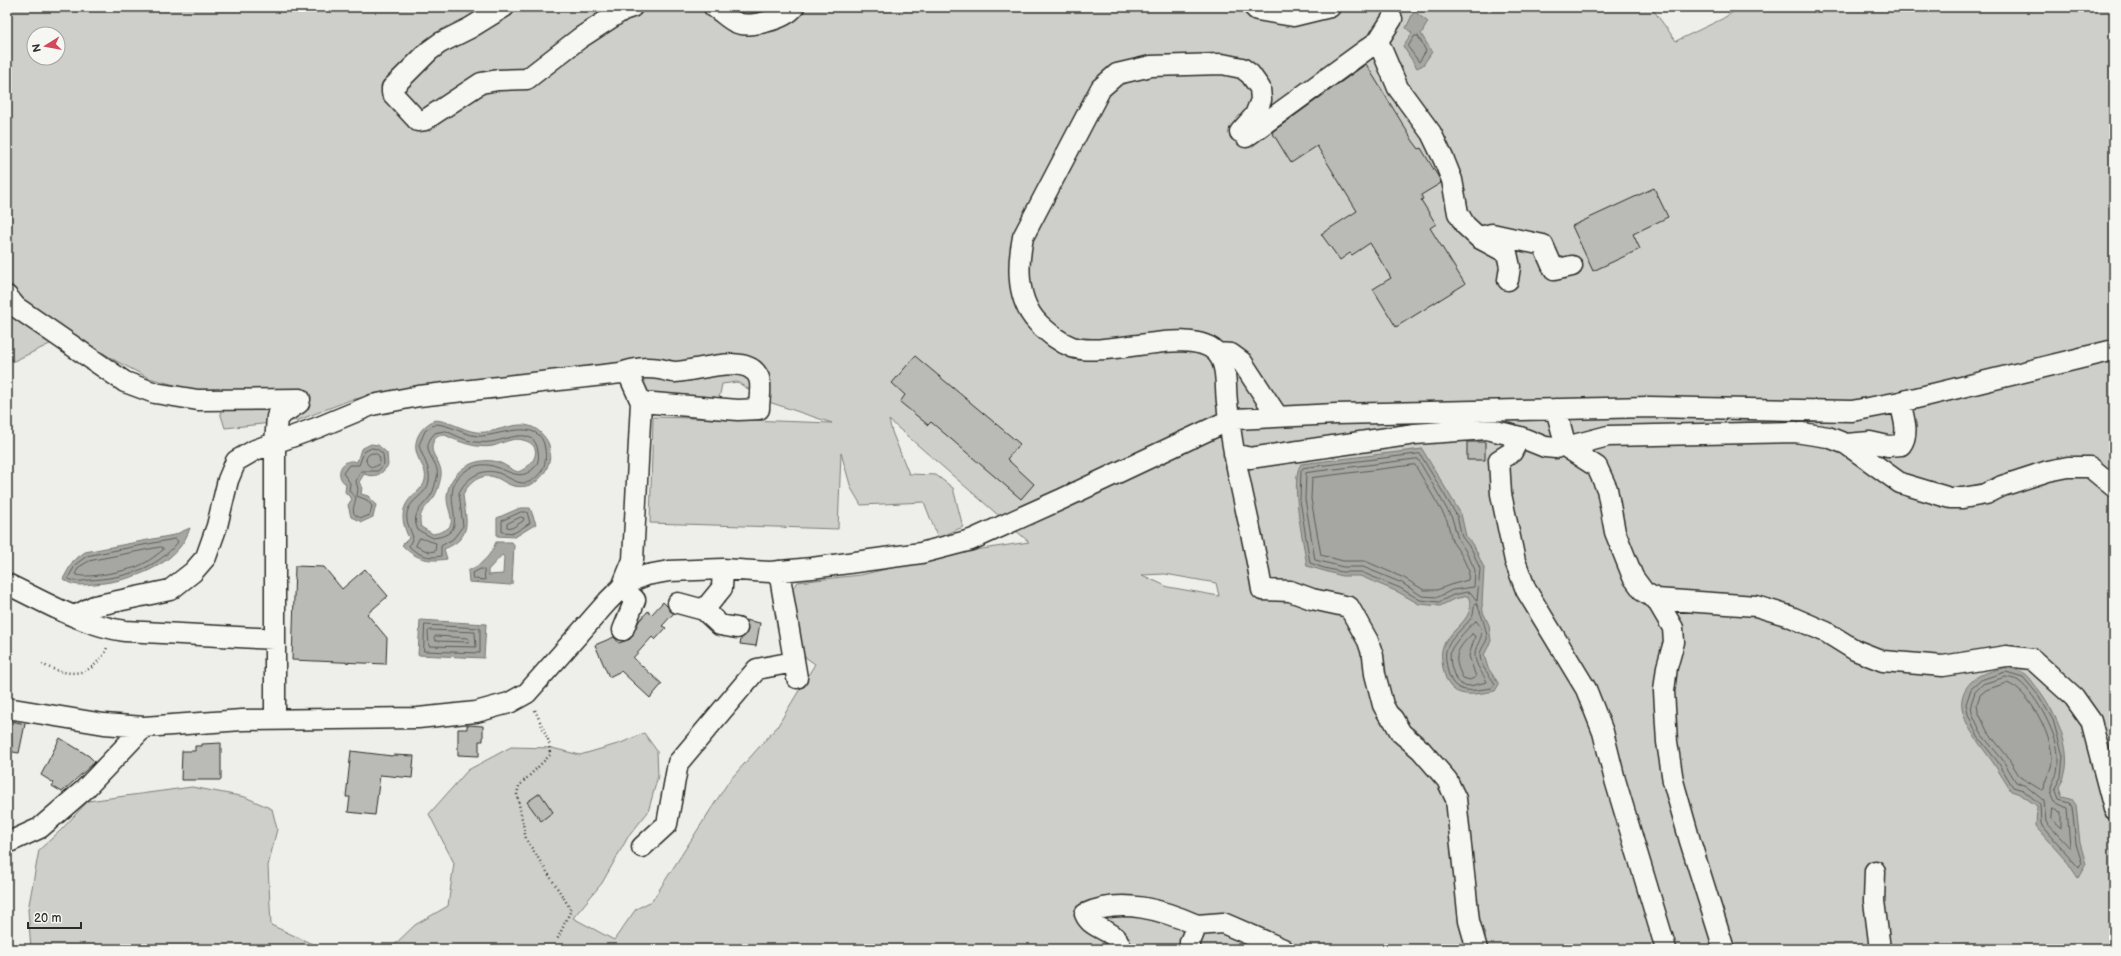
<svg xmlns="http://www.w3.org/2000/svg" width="2121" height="956" font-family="'Balsamiq Sans',sans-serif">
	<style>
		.green { fill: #cececa; stroke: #7c7c7a; fill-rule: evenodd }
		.water { fill: #a6a6a3; stroke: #757573; fill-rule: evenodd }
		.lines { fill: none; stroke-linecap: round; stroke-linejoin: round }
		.shore { stroke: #5c5c5b; stroke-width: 1 }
		.building { fill: #babab7; stroke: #2b2b2b }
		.minor-casing { stroke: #2b2b2b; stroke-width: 23 }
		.path { stroke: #2b2b2b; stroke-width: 2.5; stroke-dasharray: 1 3; stroke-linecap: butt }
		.minor { stroke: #f6f6f2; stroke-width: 20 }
	</style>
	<rect width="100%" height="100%" fill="#eeeeea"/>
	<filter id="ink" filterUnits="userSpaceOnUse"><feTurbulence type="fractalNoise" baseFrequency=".025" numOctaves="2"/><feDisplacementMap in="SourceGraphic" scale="8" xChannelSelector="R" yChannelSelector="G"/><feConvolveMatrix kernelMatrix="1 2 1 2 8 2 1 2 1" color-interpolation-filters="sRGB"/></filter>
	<g filter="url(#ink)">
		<path class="green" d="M7 7H1651L1676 41 1722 19 1741 7H2114V949H390L415 925 448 906 454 863 429 814 468 770 511 747 552 748 580 755 621 743 644 733 657 751 658 776 648 812 628 837 602 883 573 918 614 940 636 909 652 901 729 781 777 727 815 664 788 645 775 606 798 582 860 575 962 552 1029 542 889 420 892 432 909 474 936 475 953 488 963 527 938 538 924 502 861 505 851 488 841 453 838 529 650 523 653 417 691 418 674 406 644 408 624 361 531 383 496 399 456 400 428 385 350 400 299 420 225 428 215 396 149 378 118 362 71 334 14 361 7 358ZM34 34H58V58H34ZM737 382 769 402 832 423 691 418 717 409 722 384ZM1165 574 1216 583 1219 596 1168 587 1142 575Z
			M192 787 245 797 272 809 277 829 268 866 271 925 323 949H31L28 910 39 850 61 830 88 801Z"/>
		<path class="water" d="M1414 11 1428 22 1421 34 1432 52 1423 65 1417 68 1403 46 1412 33 1406 28Z
			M435 420C450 421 462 430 476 432 498 435 522 414 541 433 544 436 548 441 549 445 554 467 538 491 514 486 504 484 498 475 486 476 475 478 469 484 463 494 465 518 475 537 444 549L447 559C428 562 415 559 402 545L409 538C400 520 400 505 417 492 421 488 424 485 425 480 427 470 421 465 418 457 411 441 421 426 435 420ZM445 435C459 442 477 449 493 446 503 443 513 437 523 440 544 445 536 465 518 472 509 469 503 462 493 461 471 458 449 473 447 496 446 514 464 528 433 534L421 527C417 512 426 508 434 497 437 493 440 482 441 476 443 459 423 453 437 436Z
			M371 444 378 445 387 453 388 465C382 475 374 478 364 474L359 482 362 487 361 494 368 496 376 505 373 517 362 522 351 517 348 505 352 499 345 492 346 484C333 476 342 456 357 462L361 449Z
			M1422 449 1461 514 1466 536 1475 548 1484 568 1482 603 1483 612 1489 625 1491 641 1484 655 1488 668 1499 684 1495 691C1470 695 1449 701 1443 668 1442 660 1440 652 1444 644 1452 628 1478 617 1468 596L1454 599 1440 606 1419 604 1398 592 1360 576H1342L1307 566C1304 544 1289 480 1301 464Z
			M520 508H530L536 524 515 537 497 536V518Z
			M190 528C178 566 131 581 95 584 83 585 73 587 63 579L73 561 85 552 174 535Z
			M496 542H512L514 545 512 584 510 585 469 582 468 571C482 564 490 557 496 542ZM502 555 504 557 503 574 488 575V570Z
			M420 620 486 624 484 658 418 655Z
			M2007 667C2012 669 2020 670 2024 673 2028 675 2032 681 2035 685 2055 709 2079 758 2059 787L2062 796 2071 798 2076 805 2080 843 2086 864 2078 878 2066 860 2036 826 2037 806 2020 794 2011 791C2005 782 2000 773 1994 764 1978 740 1941 703 1977 677 1985 672 1998 670 2007 667Z"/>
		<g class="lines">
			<path class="shore" d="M1415 36H1418L1426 51 1419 62 1408 47Z
				M436 424C451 425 462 434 477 436 495 438 541 414 545 449 546 456 546 465 541 472 525 492 515 480 499 473 482 467 465 479 459 493L463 526 453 539 441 546V556C429 559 417 555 409 546L413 537C411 531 408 526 407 520 404 500 427 497 429 481 431 468 422 457 419 445L425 431Z
				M446 431C455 435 464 440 474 442 479 442 485 443 490 442 505 441 534 424 538 451 539 457 539 463 534 468 513 490 495 449 464 472 433 495 478 533 433 538L418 530C410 513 423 507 431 495 434 491 435 483 437 478 441 459 416 452 435 433Z
				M372 448 377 449 383 454 384 464 378 471H361L356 481 358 489 357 496 367 500 372 506 370 515 362 518C348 515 355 506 356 497L349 491 350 483 343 473 349 465H359L364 452Z
				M366 460a7 7 0 1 1 14 0a7 7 0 1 1-14 0Z
				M1420 454 1457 516 1462 537 1472 550 1480 569 1477 601 1471 593 1467 592 1453 595 1439 602 1420 600 1400 588 1361 572H1342L1324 568 1310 563 1300 500 1301 471 1303 468Z
				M1418 459 1452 518 1458 539 1467 553 1475 570 1474 587 1452 590 1438 597 1422 596 1402 583 1363 567H1343L1315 560 1305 499 1306 473Z
				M1415 465 1447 520 1452 541 1462 556 1469 571 1468 580 1450 585 1437 590H1424L1404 578 1365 561H1343L1321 555 1311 499 1312 478Z
				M521 512H527L530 523 514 533 502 532V521Z
				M521 517 524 518 523 521 512 528 507 527V524Z
				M420 538 436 543 435 551 429 552 416 546Z
				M176 539 178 542C156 570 123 578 89 580 82 581 73 583 68 578L76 564 87 556Z
				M161 547 163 548V550C154 557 144 565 133 568 123 571 84 580 75 574L79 567 89 561Z
				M481 569 484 570 485 580 473 579 472 574Z
				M1476 603C1479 606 1488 634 1487 639 1485 645 1480 649 1480 656 1481 668 1490 675 1495 684L1492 688C1470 691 1452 696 1447 667 1446 660 1444 653 1448 646 1453 635 1465 627 1472 617 1475 613 1472 607 1476 603Z
				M1476 621C1490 634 1474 643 1475 656 1476 667 1483 673 1487 682L1470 686 1462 685C1453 679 1448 660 1451 650 1454 643 1470 625 1476 621Z
				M425 625 480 628V653L424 651Z
				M430 630 475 632 476 647 429 646 428 632Z
				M1472 634 1475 636 1469 656 1476 677 1470 680 1463 678C1452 657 1456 650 1472 634Z
				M436 636 468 638 470 641 468 642 436 641 434 638Z
				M2006 672 2023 677 2039 696 2053 720 2063 756 2061 777 2055 788 2059 799 2069 802 2072 807 2076 844 2082 863 2079 868 2041 824 2040 804 2023 790 2013 787 1998 762 1978 737 1968 714 1966 704 1971 689 1981 680Z
				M2006 677C2010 678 2017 679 2020 682 2037 696 2059 737 2058 758 2058 763 2058 772 2056 776 2050 787 2049 790 2055 802L2067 808 2070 848 2046 822 2044 801 2026 786 2016 782 2002 759 1982 735 1972 713 1971 704 1975 692 1983 684Z
				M2007 683C2030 691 2050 733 2052 756 2053 767 2048 773 2045 783 2044 786 2045 788 2043 791L2020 777 2007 756 1987 731 1978 711 1977 704 1980 695 1986 690Z
				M2053 809 2061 812V828L2052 820Z"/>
		</g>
		<path class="building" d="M1366 64 1413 141 1419 149 1421 148 1439 178 1441 183 1421 195 1423 199 1421 200 1436 224 1430 228 1465 284 1396 327 1373 289 1391 278 1370 243 1352 255 1350 253 1340 260 1321 234 1357 211 1317 146 1291 163 1272 132Z
			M1654 188 1668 217 1633 234 1640 249 1593 271 1572 226Z
			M915 356 1020 444 1007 459 1034 484 1021 499 931 422 928 425 900 402 905 395 892 383Z
			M1467 442H1485V460H1467Z
			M295 566 324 567 342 589 365 569 388 596 367 614 387 638 386 664 292 660Z
			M663 602 674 613 662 626 666 628 655 640 652 637 633 658 662 684 650 698 621 671 609 677 595 645 614 637 619 643 630 639 639 621 648 611 651 615Z
			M745 620 760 623 756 646 740 644 741 639 748 630Z
			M7 720 25 724 19 753 7 751Z
			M467 725 483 726V741H479V756L458 755V729H467Z
			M60 738 89 756 95 762 62 792 52 786 54 783 41 775Z
			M221 743V780H181L182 751H195V746H202V744Z
			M351 751 392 756 393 755 414 756 412 778 380 775 375 815 348 812 350 797H346Z
			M540 793 553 812 541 821 527 802Z"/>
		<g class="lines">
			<g class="minor-casing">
				<path id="minor" d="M504 7 470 28 440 43 429 51 392 88V93L418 121 425 120 481 83 498 80 527 79 580 38 623 10 632 7
					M714 7C721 11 727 18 735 22 749 29 785 19 794 7
					M1254 7 1257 10 1293 16 1330 7
					M1392 19 1378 41 1398 88 1431 133 1444 160 1452 180 1458 213 1465 225 1479 238 1507 253 1510 267 1508 280
					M1240 132 1255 115 1261 100 1260 88 1250 74 1242 68 1222 64 1151 66 1117 74 1101 88 1023 237C1017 267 1016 302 1040 325 1050 334 1059 342 1072 347 1107 359 1192 324 1217 353 1228 365 1225 387 1227 402 1233 466 1252 527 1262 590L1290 591 1312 599 1349 607 1368 641 1373 656 1375 674 1383 705 1388 714 1393 719 1401 733 1421 750 1447 780 1456 799 1469 921 1477 949
					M1246 137 1378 41
					M1480 237 1492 234 1543 245 1554 270 1572 266
					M7 296 16 307 125 382 155 393 198 400 300 399 299 403 277 417 275 443V720
					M1217 353 1231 354 1242 362 1278 417
					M1556 409 1566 447 1597 467 1607 489 1615 532 1633 577 1644 592 1656 599 1673 628 1674 642 1667 667 1664 691 1667 742 1673 781 1690 841 1724 949
					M1512 435 1515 446 1512 452 1499 460 1501 494 1515 561 1526 590 1586 689 1603 732 1615 780 1666 949
					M1846 444 1870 442 1888 446 1901 445C1910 433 1903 416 1900 402
					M1566 447 1608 436 1795 432 1828 437 1846 444 1900 483 1950 498H1963L1986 494 2002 486 2048 471 2068 467H2090L2114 487
					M1234 454 1250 458 1415 434 1487 429 1520 437 1545 447 1556 448
					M779 571 797 678
					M7 584C45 602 82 625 125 631L275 639
					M1656 599 1756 606 1789 616 1826 632 1855 650 1883 661 1943 666 2006 656 2032 659 2074 697 2091 721 2114 809
					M678 603 704 610 722 588 723 569
					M704 610 720 625 737 628
					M75 616 94 606 170 590 193 572 206 557 217 526 228 480 236 461 255 450 319 427 372 405 419 396 621 373C635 368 645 367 660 369 665 370 670 372 675 372 695 372 748 351 759 378 762 386 759 400 759 409L738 410 641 402 627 371
					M623 630 635 600 622 587 633 560 641 402
					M7 708 104 724 144 727 242 720 418 718 476 712 509 703 527 693 608 601 622 587 634 580 647 575 669 571 723 569 770 572 812 568 921 553 971 540 1062 499 1221 424 1235 419 1336 414 1649 407 1852 411 1900 402 2114 350
					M7 843 40 828 85 789 144 727
					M642 847 667 824 678 763 757 669 794 662
					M1875 871 1874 901 1880 949
					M1122 949C1120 946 1118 940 1116 938 1106 928 1091 928 1085 914 1121 897 1163 910 1197 925
					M1190 949V942L1197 925 1223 923 1283 949"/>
			</g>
			<path class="path" d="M42 664C60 674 85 679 99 660 103 656 106 652 107 647
				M535 710 549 742 550 755 519 786 517 794 526 839 570 908V912L557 940"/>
			<use href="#minor" class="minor"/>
		</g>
	</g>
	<rect width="2121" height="956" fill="none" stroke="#f6f6f2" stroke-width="24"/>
	<rect x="12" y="12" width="2097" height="932" fill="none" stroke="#2b2b2b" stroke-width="1.5" filter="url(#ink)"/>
	<g transform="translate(46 46) rotate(259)"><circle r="19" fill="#f6f6f2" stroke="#a5a5a2"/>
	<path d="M0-3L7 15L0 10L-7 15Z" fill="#d1495b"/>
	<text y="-6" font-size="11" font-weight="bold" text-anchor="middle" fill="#2b2b2b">N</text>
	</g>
	<path d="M28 922v6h53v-6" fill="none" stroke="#2b2b2b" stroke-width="2"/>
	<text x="34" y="922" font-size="12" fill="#2b2b2b" stroke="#f6f6f2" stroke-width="3" paint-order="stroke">20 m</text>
</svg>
